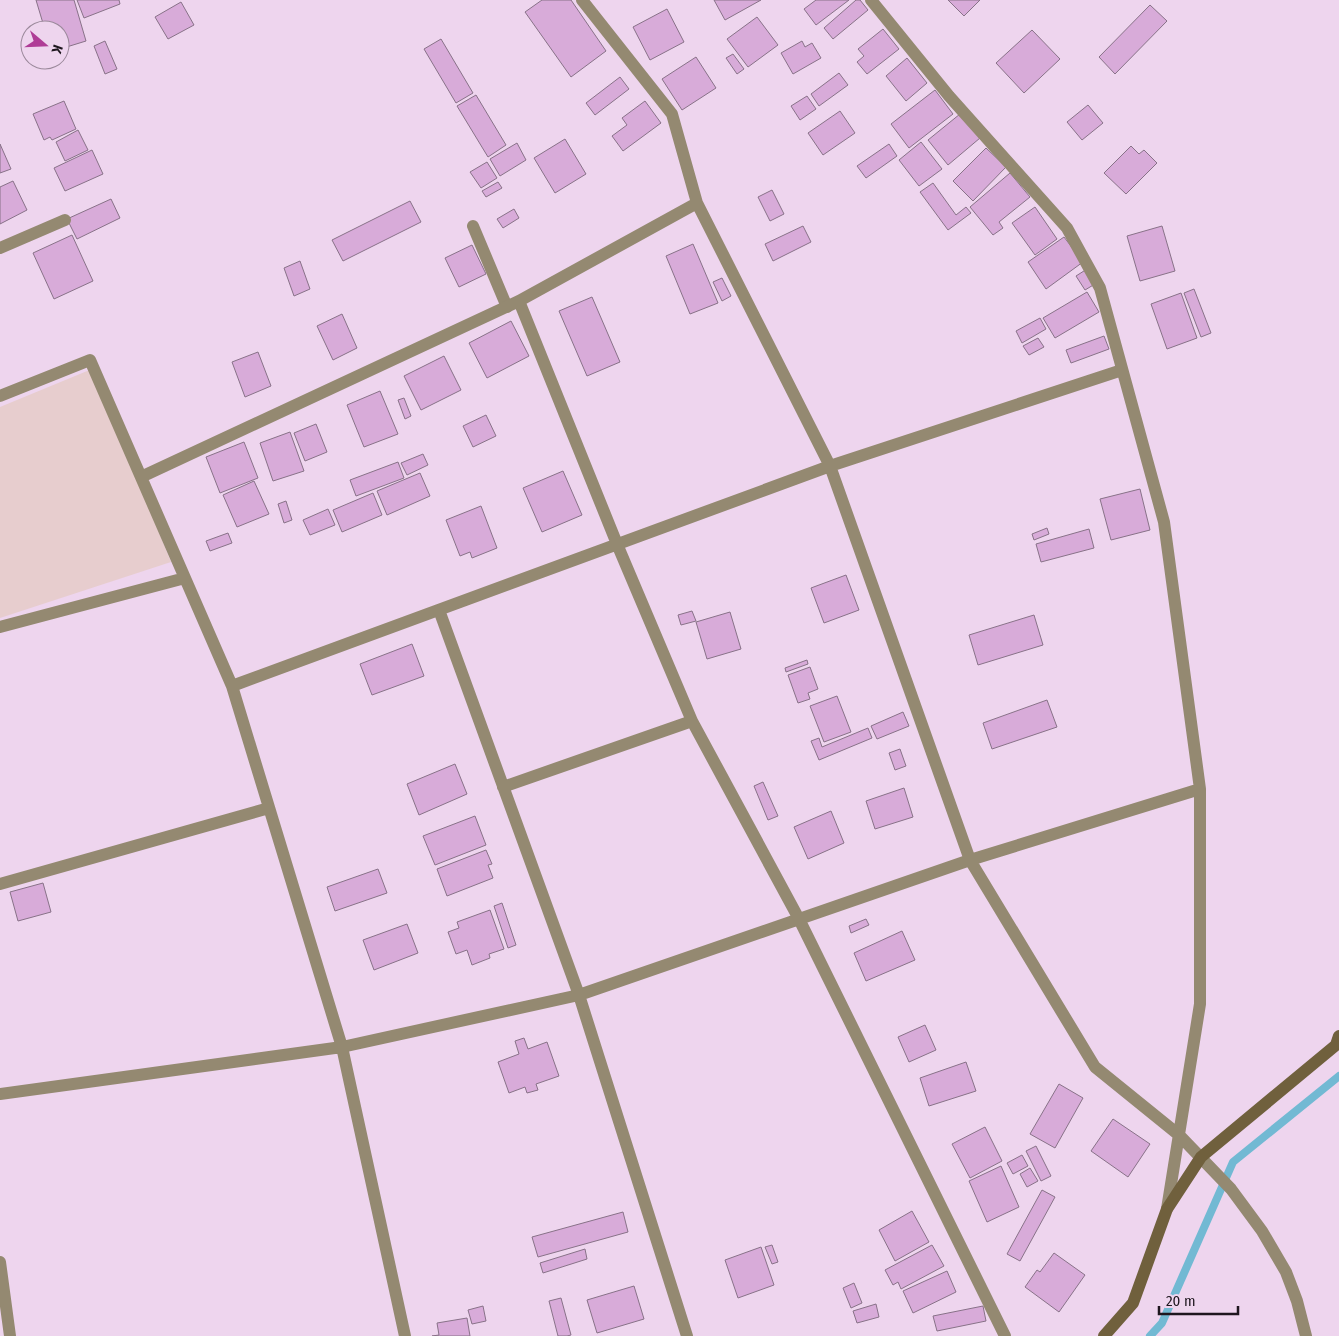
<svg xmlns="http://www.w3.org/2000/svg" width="1339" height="1336" font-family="'Fira Sans Condensed',sans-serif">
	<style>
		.education { fill: #e7cdce }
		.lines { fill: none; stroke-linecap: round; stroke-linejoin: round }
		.stream { stroke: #72b9d3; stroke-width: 8 }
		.building { fill: #d8abd9; stroke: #887288 }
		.lane { stroke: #948971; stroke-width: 12 }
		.street { stroke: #948971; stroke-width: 12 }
		.secondary { stroke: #70603d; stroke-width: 12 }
	</style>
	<rect width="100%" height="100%" fill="#eed5ee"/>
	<path class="education" d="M92 369 171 562 0 618V407Z"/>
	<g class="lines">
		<path class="stream" d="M1150 1336 1162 1323 1233 1162 1339 1076"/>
	</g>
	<path class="building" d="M36 0H74L86 41 60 49V30H45Z
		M77 0H119L120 4 84 18Z
		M542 0H571L606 51 571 77 525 12Z
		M714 0H761L725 20Z
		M816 0H849L816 25 804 9Z
		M856 0H860L868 10 833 39 824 28Z
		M948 0H980L964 16Z
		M181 2 194 25 168 39 155 17Z
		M1150 5 1167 21 1115 74 1099 57Z
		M667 9 684 42 650 60 633 27Z
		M757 17 778 45 748 67 727 39Z
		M883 29 899 49 867 74 857 62 864 56 858 49Z
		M1032 30 1060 59 1024 93 996 63Z
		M441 39 473 93 456 103 424 49Z
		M105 41 117 69 105 74 94 46Z
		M802 41 805 47 812 43 821 58 793 74 781 53Z
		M733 54 744 69 737 74 726 58Z
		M696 57 716 88 682 110 662 79Z
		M907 58 927 83 906 101 886 76Z
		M839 73 848 85 819 106 811 94Z
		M620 77 629 89 595 115 586 103Z
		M935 90 953 114 909 148 891 124Z
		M476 95 506 145 488 157 457 106Z
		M807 96 816 109 800 120 791 106Z
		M64 101 76 129 52 140 50 137 44 140 33 114Z
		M645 101 661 123 623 151 612 136 627 125 622 118Z
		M1088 105 1103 123 1082 140 1067 122Z
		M840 111 855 133 823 155 808 133Z
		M960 114 980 138 948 165 928 140Z
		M78 130 88 150 65 161 56 142Z
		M565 139 586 174 555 193 534 158Z
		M921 142 942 169 919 186 899 160Z
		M517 143 526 160 500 176 490 159Z
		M0 144 11 169 0 173Z
		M889 144 897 156 866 178 857 166Z
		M1131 146 1139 154 1144 150 1157 163 1126 194 1104 173Z
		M986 148 1006 167 973 201 953 181Z
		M92 150 103 174 65 191 54 168Z
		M487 162 497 178 481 188 470 172Z
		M1010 173 1030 197 999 222 1003 228 993 235 970 207Z
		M13 181 27 210 0 224V187Z
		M498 182 502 188 486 197 482 191Z
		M933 183 956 215 966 207 971 213 948 230 920 192Z
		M772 190 784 214 770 221 758 197Z
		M111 199 120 218 77 239 67 219Z
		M410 201 421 222 343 261 332 240Z
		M1035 207 1057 239 1035 255 1012 223Z
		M514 209 519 218 503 228 497 219Z
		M803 226 811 242 773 261 765 244Z
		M1162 226 1175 271 1140 281 1127 236Z
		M72 235 93 281 54 299 33 253Z
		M1064 237 1083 262 1046 289 1028 262Z
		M693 244 718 303 690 314 666 256Z
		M472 245 486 274 459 287 445 258Z
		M300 261 310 289 294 296 284 268Z
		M1087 269 1095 284 1085 290 1076 276Z
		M722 278 731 296 722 301 713 282Z
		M1194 289 1211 333 1201 337 1184 293Z
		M1087 292 1099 312 1055 338 1043 318Z
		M1181 293 1197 338 1167 349 1151 304Z
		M592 297 620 362 587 376 559 311Z
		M342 314 357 348 333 360 317 326Z
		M1040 318 1046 329 1022 343 1016 331Z
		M511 321 529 356 487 378 469 343Z
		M1104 336 1109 349 1071 363 1066 350Z
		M1038 338 1044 347 1029 355 1023 346Z
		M258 352 271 386 245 397 232 362Z
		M444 356 461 390 421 410 404 376Z
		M380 391 398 434 364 447 347 405Z
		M404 398 411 416 405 419 398 400Z
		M486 415 496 436 473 447 463 426Z
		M316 424 327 452 305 461 294 433Z
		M290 432 304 471 273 481 260 443Z
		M244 442 258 478 220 493 206 457Z
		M423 454 428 465 407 475 401 463Z
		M398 462 404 478 356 496 350 480Z
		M563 471 582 515 542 532 523 488Z
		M420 473 430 496 387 515 377 491Z
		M254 481 269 514 237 527 223 495Z
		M1140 489 1150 530 1111 540 1100 499Z
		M373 493 382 515 342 532 333 510Z
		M286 501 292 520 284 523 278 504Z
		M481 506 497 548 472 558 470 552 460 556 446 520Z
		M328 509 335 525 310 535 303 520Z
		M1047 528 1049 534 1034 540 1032 534Z
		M1089 529 1094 548 1041 562 1036 544Z
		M228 533 232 543 210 551 206 541Z
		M846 575 859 610 824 623 811 588Z
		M692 611 696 621 681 625 678 615Z
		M730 612 741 649 707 659 696 622Z
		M1034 615 1043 645 978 665 969 635Z
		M412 644 424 676 372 695 360 664Z
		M807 660 808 664 786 672 785 668Z
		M810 667 818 689 808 693 810 699 798 703 788 675Z
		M837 696 851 732 824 742 810 706Z
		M1047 700 1057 727 992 749 983 723Z
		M903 712 909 726 877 739 871 726Z
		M868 728 872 738 819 760 811 741 819 738 822 747Z
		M900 749 906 766 895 770 889 753Z
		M455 764 467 794 419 815 407 784Z
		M763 782 778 816 768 820 754 786Z
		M904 788 913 817 875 829 866 801Z
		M831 811 844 843 808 859 794 827Z
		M475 816 486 845 435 865 423 836Z
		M486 850 492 864 488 865 493 878 447 896 437 869Z
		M378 869 387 893 335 911 327 887Z
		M43 883 51 912 18 921 10 892Z
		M502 903 516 945 508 948 494 906Z
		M490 910 504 949 489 954 490 958 472 965 467 950 456 954 448 932 459 928 457 922Z
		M866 919 869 925 851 933 849 926Z
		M407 924 418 953 374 970 363 940Z
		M902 931 915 960 866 981 854 953Z
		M925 1025 936 1050 909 1062 898 1037Z
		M524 1038 528 1049 547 1042 559 1076 536 1084 538 1090 527 1093 525 1087 509 1093 498 1062 519 1054 515 1041Z
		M966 1062 976 1091 929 1106 920 1078Z
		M1059 1084 1083 1098 1055 1148 1030 1134Z
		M1113 1119 1150 1144 1128 1177 1091 1151Z
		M985 1127 1002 1161 970 1178 952 1144Z
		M1036 1146 1051 1176 1041 1181 1026 1151Z
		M1022 1155 1028 1166 1013 1174 1007 1163Z
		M1001 1166 1019 1207 987 1222 969 1181Z
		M1030 1168 1038 1181 1027 1187 1020 1174Z
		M1042 1190 1055 1197 1020 1261 1007 1254Z
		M912 1211 929 1242 895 1261 879 1230Z
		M623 1212 628 1232 538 1257 532 1237Z
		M772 1245 778 1262 772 1264 765 1247Z
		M932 1245 944 1266 901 1289 898 1282 893 1285 885 1270Z
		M761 1247 774 1285 738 1298 725 1260Z
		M585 1249 587 1259 543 1273 540 1263Z
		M1054 1253 1085 1275 1059 1312 1025 1287 1037 1270 1040 1272Z
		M947 1271 956 1292 913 1313 903 1291Z
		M854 1283 862 1303 851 1308 843 1288Z
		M634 1286 644 1319 597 1333 587 1300Z
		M561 1298 571 1335 567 1336H558L549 1301Z
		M876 1304 879 1317 857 1323 853 1311Z
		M483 1306 486 1321 472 1324 468 1310Z
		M983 1306 986 1321 937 1331 933 1316Z
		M467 1318 470 1336H432L439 1335 437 1323Z"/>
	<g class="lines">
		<path class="lane" d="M473 226 507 307"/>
		<path class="street" d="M582 0 672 114 697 203 830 466 970 860 1095 1067 1179 1135 1231 1189 1262 1231 1286 1272 1297 1301 1306 1336
			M871 0 949 96 1067 228 1100 288 1164 522 1200 789V1004L1167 1209
			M0 248 65 220
			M519 301 617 544 692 721 799 919 1005 1336
			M0 396 90 360 232 686 342 1047 405 1336
			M141 477 519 301 697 203
			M439 610 579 995 687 1336
			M0 627 185 578
			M232 686 830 466 1122 370
			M503 787 692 721
			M0 884 269 808
			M0 1094 342 1047 579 995 970 860 1200 789
			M0 1262 10 1336"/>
		<path class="secondary" d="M1104 1336 1133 1303 1167 1209 1201 1157 1336 1045 1339 1036"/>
	</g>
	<g transform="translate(45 45) rotate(109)"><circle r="24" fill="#eed5ee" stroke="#9b899b"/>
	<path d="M0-4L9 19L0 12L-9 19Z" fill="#af3c96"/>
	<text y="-8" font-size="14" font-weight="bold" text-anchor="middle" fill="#1e161e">K</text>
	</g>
	<path d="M1159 1306v8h79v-8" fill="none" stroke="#1e161e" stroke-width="2.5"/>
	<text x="1166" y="1306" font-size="15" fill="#1e161e" stroke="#eed5ee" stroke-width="4" paint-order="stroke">20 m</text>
</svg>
